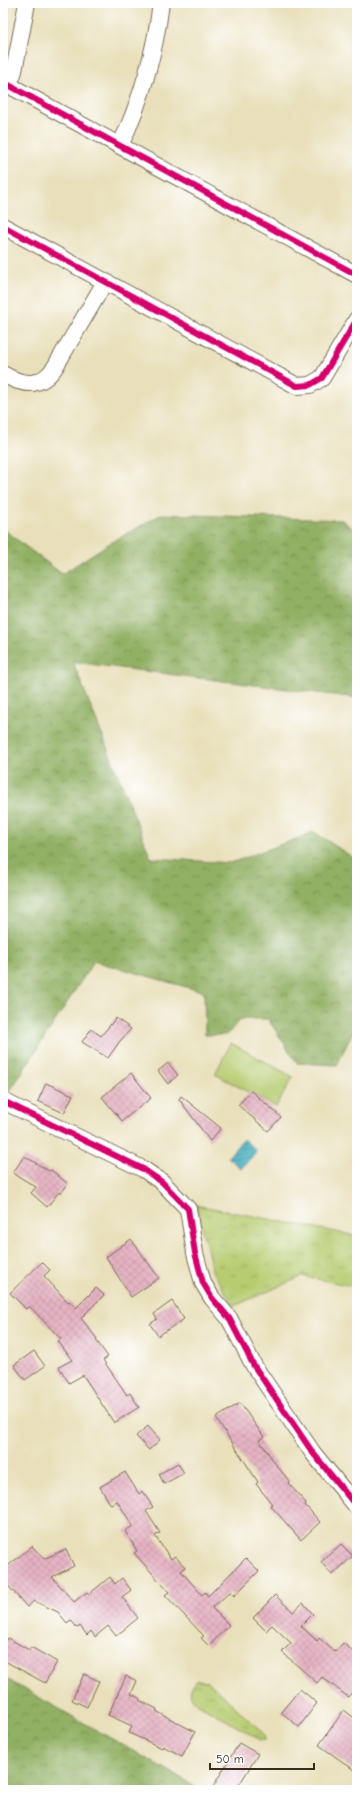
<svg xmlns="http://www.w3.org/2000/svg" width="360" height="1793" font-family="'Comic Neue',sans-serif">
	<style>
		.grass { fill: url(#grass-tufts); stroke: #797b48 }
		.forest { fill: url(#forest-crowns); stroke: #666d40 }
		.garden { fill: #b7cc71; stroke: #797b48 }
		.water { fill: url(#water-rules); stroke: #3e6b6e }
		.building { fill: url(#building-cross-hatch) }
		.lines { fill: none; stroke-linecap: round; stroke-linejoin: round }
		.minor-casing { stroke: #786a55; stroke-width: 18 }
		.minor { stroke: #fff; stroke-width: 16 }
		.cycleway-casing { stroke: #fff; stroke-width: 8 }
		.cycleway { stroke: #d6006c; stroke-width: 6 }
	</style>
	<defs>
		<pattern id="grass-tufts" width="24" height="20" patternUnits="userSpaceOnUse"><rect width="24" height="20" fill="#b7cc71"/><path d="M3 7l-1-3M5 7V3M7 7l1-3M15 17l-1-3M17 17v-4M19 17l1-3" fill="none" stroke="#9eaf61"/></pattern>
		<pattern id="forest-crowns" width="20" height="18" patternUnits="userSpaceOnUse"><rect width="20" height="18" fill="#91b063"/><path d="M2 6a3 3 0 1 1 6 0M12 15a3 3 0 1 1 6 0" fill="none" stroke="#788f51"/></pattern>
		<pattern id="water-rules" width="6" height="5" patternUnits="userSpaceOnUse"><rect width="6" height="5" fill="#40acbe"/><path d="M0 2.5h6" fill="none" stroke="#378c9a"/></pattern>
		<pattern id="building-cross-hatch" width="8" height="8" patternUnits="userSpaceOnUse"><rect width="8" height="8" fill="#e5b3c3"/><path d="M0 0l8 8M0 8l8-8" fill="none" stroke="#c59aa7"/></pattern>
	</defs>
	<rect width="100%" height="100%" fill="#fff"/>
	<filter id="ink" filterUnits="userSpaceOnUse"><feTurbulence type="fractalNoise" baseFrequency=".025" numOctaves="2"/><feDisplacementMap in="SourceGraphic" scale="8" xChannelSelector="R" yChannelSelector="G"/><feConvolveMatrix kernelMatrix="1 2 1 2 8 2 1 2 1" color-interpolation-filters="sRGB"/></filter>
	<filter id="wash" filterUnits="userSpaceOnUse"><feTurbulence type="fractalNoise" baseFrequency=".012" numOctaves="4" result="noise"/><feDisplacementMap in="SourceGraphic" scale="16" xChannelSelector="R" yChannelSelector="G"/><feGaussianBlur stdDeviation="0.9" result="paint"/><feColorMatrix in="noise" values="0 0 0 0 0 0 0 0 0 0 0 0 0 0 0 0 0 1.4 0 .05"/><feComposite in="paint" operator="in"/></filter>
	<g filter="url(#wash)">
		<rect width="100%" height="100%" fill="#e9e0bb"/>
		<path class="grass" d="M196 1205 357 1236V1287L303 1276 234 1306 213 1273Z
			M197 1680 208 1681 211 1684 264 1734 265 1740H260L195 1702C187 1694 191 1688 197 1680Z"/>
		<path class="forest" d="M162 514 342 520 357 532V698L73 662 151 858 231 863 314 832 357 860V1023L337 1065 297 1063 268 1019H240L227 1035H205L204 992 94 961 10 1091 3 1088V529L62 574 105 546Z
			M3 1677 202 1790H3Z"/>
		<path class="garden" d="M231 1043 293 1077 276 1107 215 1074Z"/>
		<path class="water" d="M243 1139 257 1151 241 1169 228 1157Z"/>
		<g id="blocks">
			<path class="building" d="M116 1018 131 1029 120 1041 108 1058 82 1042 91 1029 101 1036Z
				M168 1063 178 1075 168 1084 158 1071Z
				M131 1073 151 1098 122 1121 102 1097Z
				M46 1083 73 1095 64 1113 38 1101Z
				M251 1091 281 1117 268 1131 238 1105Z
				M181 1096 221 1128 210 1141 179 1099Z
				M24 1156 49 1171 51 1170 68 1184 61 1193 59 1192 47 1207 31 1193 36 1187 13 1173Z
				M131 1239 159 1278 131 1297 106 1257Z
				M42 1262 50 1270 44 1276 68 1302 69 1301 76 1308 96 1288 104 1295 81 1318 97 1339 96 1340 108 1357 103 1360 127 1395 130 1393 139 1407 114 1423 83 1375 69 1383 59 1367 72 1360 58 1341 61 1339 29 1306 26 1309 10 1293Z
				M172 1301 184 1319 158 1336 150 1324 157 1319 154 1314Z
				M34 1351 45 1366 25 1380 14 1365Z
				M240 1403 264 1437 259 1440 277 1466 290 1482 288 1483 306 1503 305 1505 320 1522 301 1540 270 1505 272 1504 256 1484 258 1482 216 1418Z
				M148 1426 160 1440 149 1450 136 1436Z
				M178 1463 184 1473 164 1484 159 1474Z
				M125 1472 139 1494 142 1491 153 1507 146 1511 160 1533 155 1536 171 1559 175 1556 185 1567 181 1571 202 1595 205 1592 208 1596 246 1558 259 1571 234 1596 230 1592 212 1608 229 1625 209 1646 201 1638 204 1636 165 1595 169 1592 134 1553 137 1551 125 1531 133 1526 117 1501 111 1505 100 1487Z
				M341 1544 353 1556 332 1575 321 1562Z
				M32 1546 44 1559 66 1549 74 1566 52 1577 74 1602 87 1592 89 1594 110 1577 115 1584 122 1578 131 1590 122 1597 138 1618 116 1636 108 1626 95 1637 91 1631 87 1635 80 1626 77 1628 71 1620 67 1623 58 1612 34 1601 27 1607 3 1580V1570Z
				M275 1595 293 1612 303 1603 313 1614 301 1626 317 1641 319 1638 335 1652 343 1643 357 1655V1686L348 1697 322 1677 317 1683 282 1652 291 1643 272 1625 266 1631 253 1618Z
				M3 1638 7 1640 8 1638 29 1650 31 1647 57 1662 45 1683 3 1660Z
				M84 1674 99 1681 87 1707 72 1700Z
				M126 1676 137 1681 131 1694 140 1698 139 1700 157 1709 156 1711 195 1732 182 1756 163 1746 162 1748 129 1733 132 1726 108 1715Z
				M300 1689 317 1703 299 1727 281 1712Z
				M344 1710 357 1720V1772L319 1745Z
				M239 1743 258 1754 236 1790H211Z"/>
		</g>
	</g>
	<g filter="url(#ink)">
		<use href="#blocks" fill-opacity="0" stroke="#786a55" stroke-width="1"/>
		<g class="lines">
			<g class="minor-casing">
				<path id="minor" d="M3 82 357 275
					M9 85 14 71 27 3
					M120 146C141 101 155 52 161 3
					M3 226 297 386 310 385 322 378 357 319
					M3 374C23 386 41 388 55 367L105 282
					M3 1101 143 1169 162 1182 188 1209 195 1253 203 1283 212 1298 229 1318 254 1366 313 1453 357 1507"/>
			</g>
			<use href="#minor" class="minor"/>
			<g class="cycleway-casing">
				<path id="cycleway" d="M3 82 357 275
					M3 226 297 386 310 385 322 378 357 319
					M3 1101 143 1169 162 1182 188 1209 195 1253 203 1283 212 1298 229 1318 254 1366 313 1453 357 1507"/>
			</g>
			<use href="#cycleway" class="cycleway"/>
		</g>
	</g>
	<rect width="360" height="1793" fill="none" stroke="#fff" stroke-width="16"/>
	<path d="M210 1763v6h104v-6" fill="none" stroke="#3b2a1e" stroke-width="2"/>
	<text x="216" y="1763" font-size="12" fill="#3b2a1e" stroke="#ffffff" stroke-width="3" paint-order="stroke">50 m</text>
</svg>
